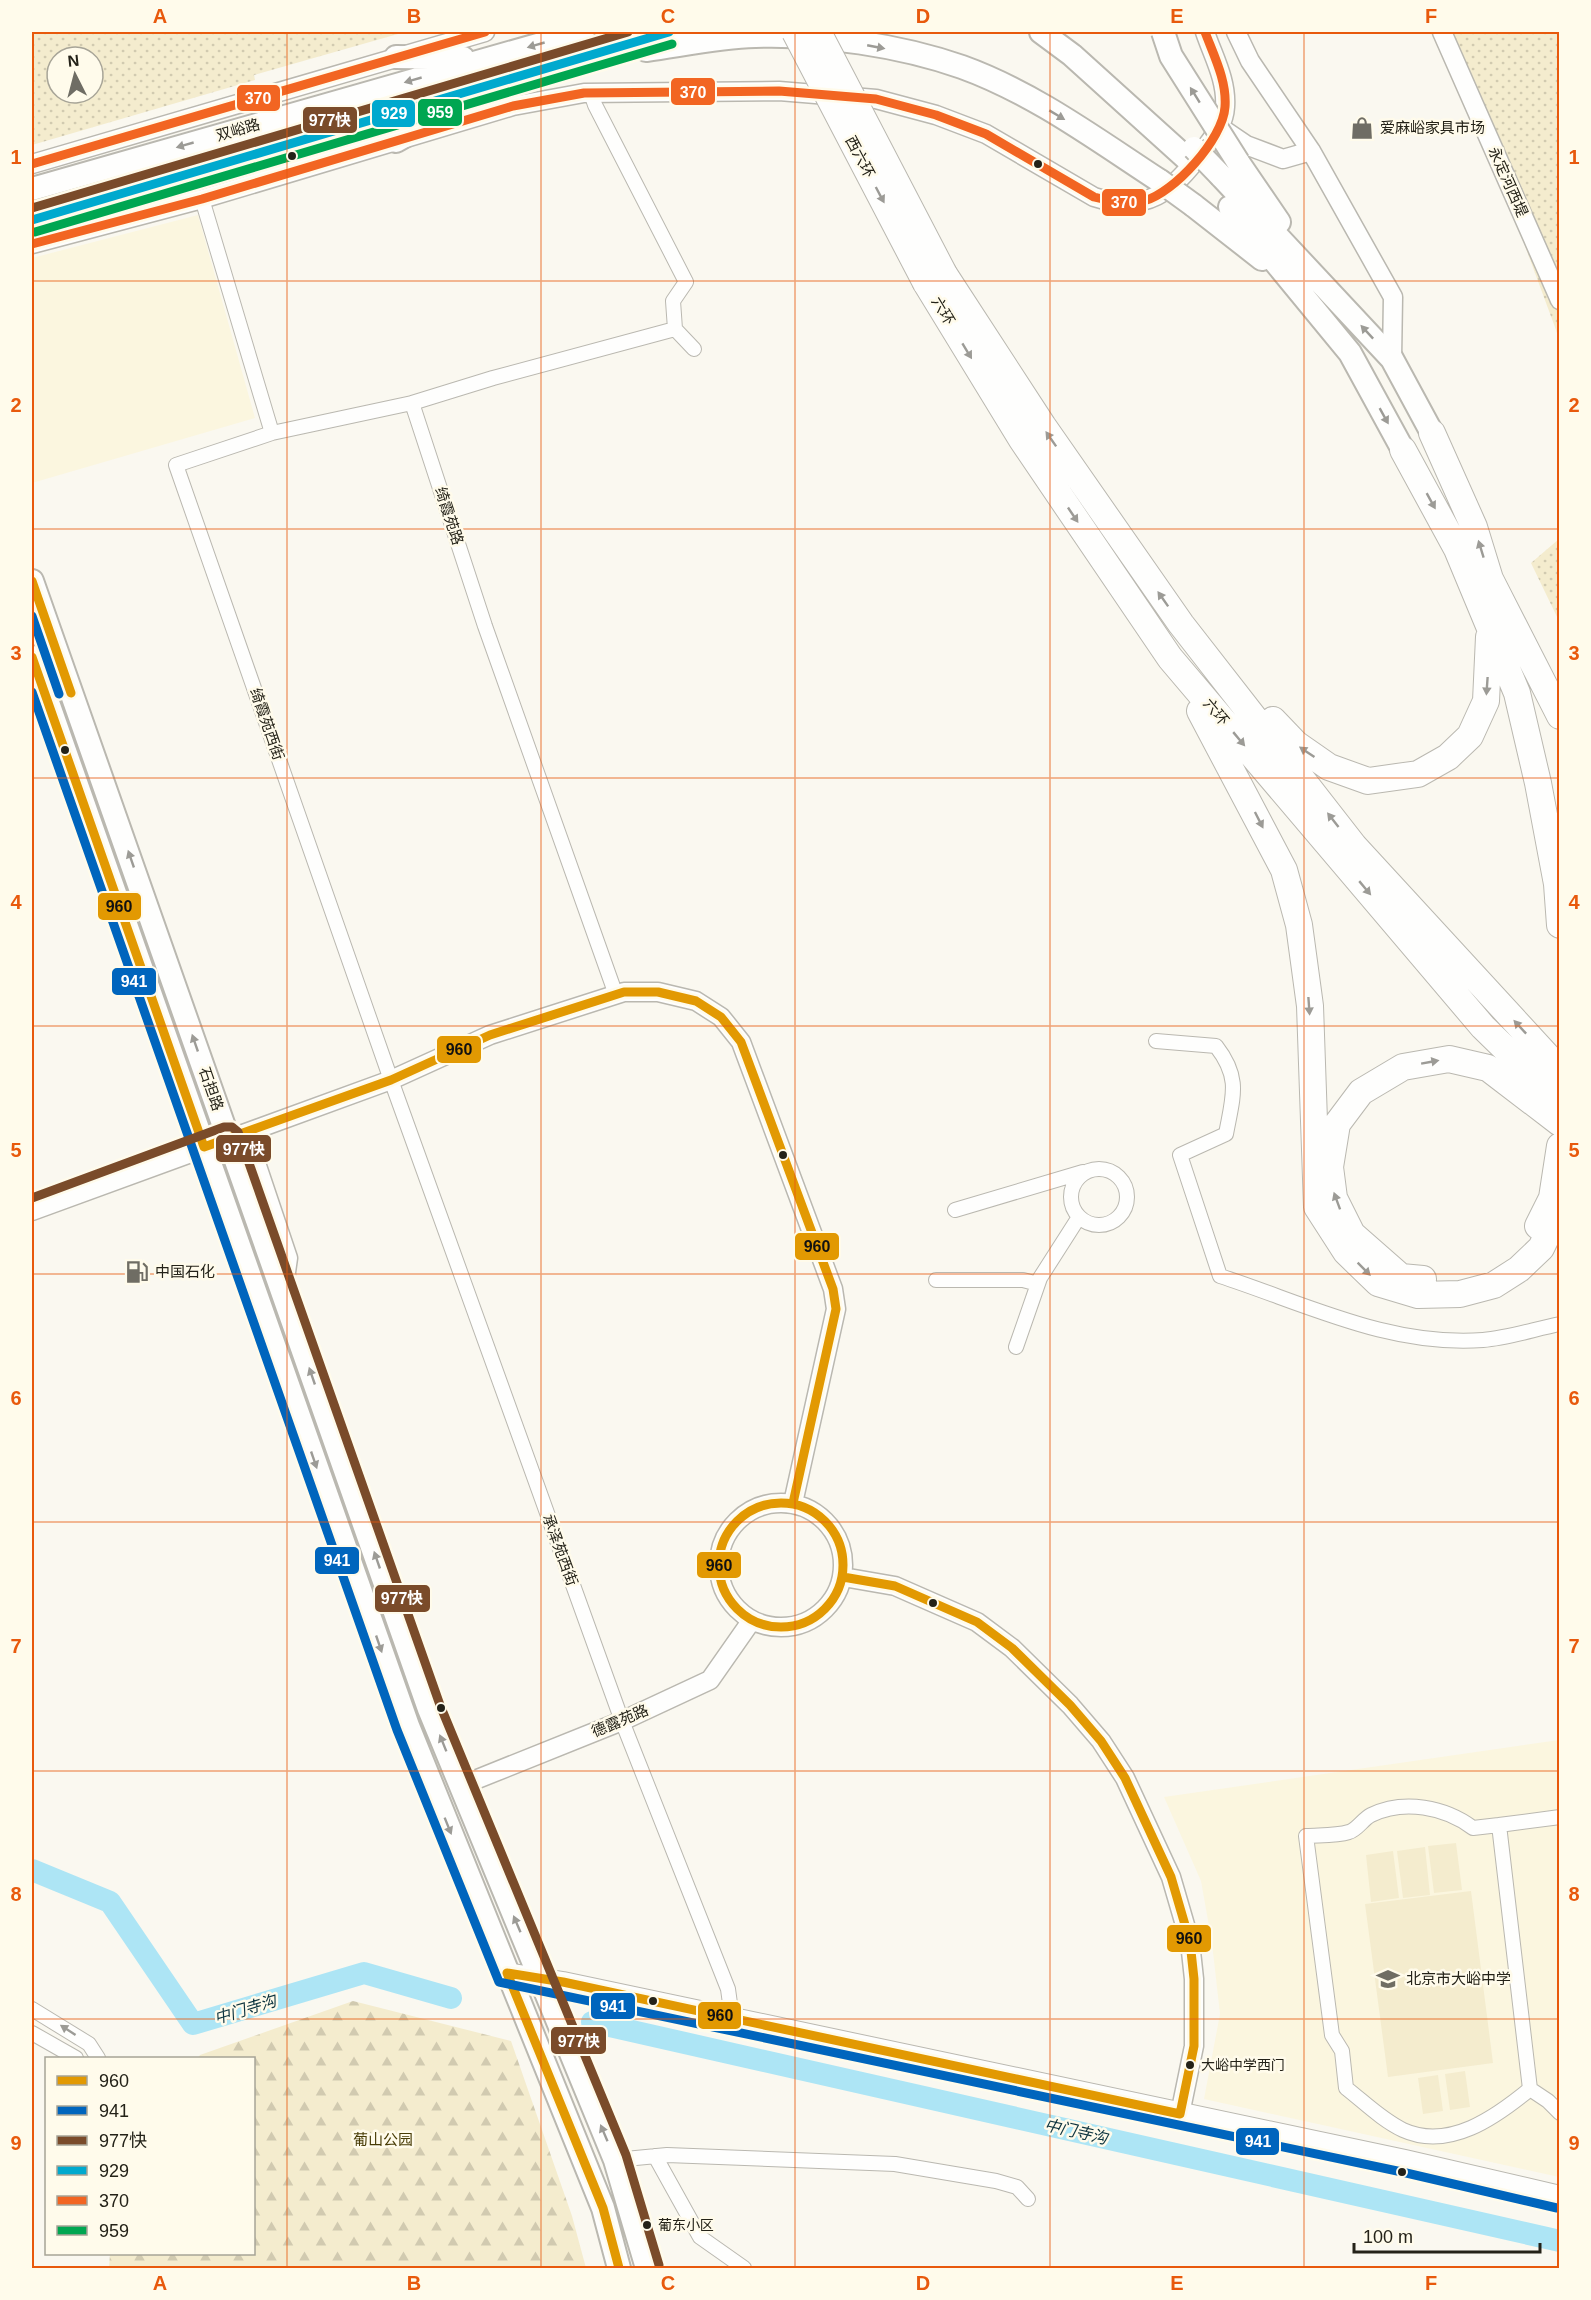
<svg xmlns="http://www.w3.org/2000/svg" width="1591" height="2300" font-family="Arial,'Noto Sans SC',sans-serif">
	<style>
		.built { fill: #fbf6df }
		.grass { fill: url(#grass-dots); fill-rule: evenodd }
		.forest { fill: url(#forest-firs) }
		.garden { fill: #f4ecce }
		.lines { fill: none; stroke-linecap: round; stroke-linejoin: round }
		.river { stroke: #ade5f5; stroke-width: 22 }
		.minor-casing { stroke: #bab8b0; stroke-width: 16 }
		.tertiary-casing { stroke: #bab8b0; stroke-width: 21 }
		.secondary-casing { stroke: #bab8b0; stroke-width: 22 }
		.primary-casing { stroke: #bab8b0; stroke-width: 26 }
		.trunk-casing { stroke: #bab8b0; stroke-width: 26 }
		.motorway-casing { stroke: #bab8b0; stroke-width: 28 }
		.minor { stroke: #fefefd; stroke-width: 14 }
		.tertiary { stroke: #fefefd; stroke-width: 18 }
		.secondary { stroke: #fefefd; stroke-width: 20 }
		.primary { stroke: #fefefd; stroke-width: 22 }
		.trunk { stroke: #fefefd; stroke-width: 22 }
		.motorway { stroke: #fefefd; stroke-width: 26 }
		.trunk-bridge-casing { stroke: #bab8b0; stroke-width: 26; stroke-linecap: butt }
		.motorway-bridge-casing { stroke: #bab8b0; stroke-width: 28; stroke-linecap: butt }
		.trunk-bridge { stroke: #fefefd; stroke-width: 22 }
		.motorway-bridge { stroke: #fefefd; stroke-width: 26 }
		.bus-1-casing { stroke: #fffbeb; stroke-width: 14 }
		.bus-2-casing { stroke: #fffbeb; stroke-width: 14 }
		.bus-3-casing { stroke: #fffbeb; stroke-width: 14 }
		.bus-4-casing { stroke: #fffbeb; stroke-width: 14 }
		.bus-5-casing { stroke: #fffbeb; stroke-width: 14 }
		.bus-6-casing { stroke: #fffbeb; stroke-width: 14 }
		.bus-1 { stroke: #e29902; stroke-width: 9 }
		.bus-2 { stroke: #0065bd; stroke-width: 9 }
		.bus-3 { stroke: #7a4b2a; stroke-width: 9 }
		.bus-4 { stroke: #00a9ce; stroke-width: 9 }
		.bus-5 { stroke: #f26522; stroke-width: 9 }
		.bus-6 { stroke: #00a651; stroke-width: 9 }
		.oneway { fill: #9c9b96 }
		.grid { fill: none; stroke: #e8590c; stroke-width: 1.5; stroke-opacity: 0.55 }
		.bus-dot { fill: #242218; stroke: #fffbeb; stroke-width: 2 }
		.labels { text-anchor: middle; stroke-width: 5; stroke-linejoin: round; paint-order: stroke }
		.bus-label { font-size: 14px; fill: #242218; stroke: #fffbeb; text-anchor: start }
		.poi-label { font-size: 15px; fill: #242218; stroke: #fffbeb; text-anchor: start }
		.street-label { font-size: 15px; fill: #242218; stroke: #fffbeb }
		.park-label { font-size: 15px; fill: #483c06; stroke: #fffbeb }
		.water-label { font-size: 16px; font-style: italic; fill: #0d343f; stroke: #fffbeb }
		.line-badge { stroke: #fffbeb; stroke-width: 2 }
		.badge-label { font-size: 16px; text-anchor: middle; font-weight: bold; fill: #fff }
		.pale-badge-label { font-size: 16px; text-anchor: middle; font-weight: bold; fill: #111 }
		.neatline { fill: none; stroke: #e8590c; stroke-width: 2 }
		.grid-label { font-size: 20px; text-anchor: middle; font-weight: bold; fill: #e8590c }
	</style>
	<defs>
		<pattern id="grass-dots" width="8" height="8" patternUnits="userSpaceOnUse" patternTransform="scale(1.5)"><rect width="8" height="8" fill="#f4ecce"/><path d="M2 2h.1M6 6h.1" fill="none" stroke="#d1cab0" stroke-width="1.8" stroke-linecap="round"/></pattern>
		<pattern id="forest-firs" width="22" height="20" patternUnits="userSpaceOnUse" patternTransform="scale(1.5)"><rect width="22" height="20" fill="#f4ecce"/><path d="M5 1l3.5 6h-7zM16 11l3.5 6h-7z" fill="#d1cab0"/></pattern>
	</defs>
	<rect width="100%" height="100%" fill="#faf8f0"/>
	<path class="built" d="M198 215 255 418 32 483V258Z
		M1559 1740V2177L1204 2099 1220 2014 1212 1943 1201 1881 1164 1797Z"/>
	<path class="grass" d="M32 32H405L254 75 255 80 32 145ZM57 57H93V93H57Z
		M1446 32H1559V338Z
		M1559 539V621L1531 563Z"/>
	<path class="forest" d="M353 2001 511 2041 572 2216 586 2268H109L110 2254H254V2058H198L200 2055Z"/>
	<path class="garden" d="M1456 1843 1462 1890 1434 1893 1428 1846Z
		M1425 1847 1430 1895 1403 1898 1397 1851Z
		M1393 1851 1399 1898 1371 1902 1366 1855Z
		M1471 1891 1493 2063 1388 2077 1365 1904Z
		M1465 2071 1470 2107 1450 2110 1445 2074Z
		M1438 2075 1443 2111 1423 2114 1418 2078Z"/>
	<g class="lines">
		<path class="river" d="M32 1870 110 1902 193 2024 364 1973 451 1998
			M592 2022 1560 2241"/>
		<g class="minor-casing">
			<path id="minor" d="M591 93 595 105 686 282 673 301 675 329 694 349
				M202 199 272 433 412 403 485 626 616 995
				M412 403 493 378 675 329
				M272 433 176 465 391 1080 622 1721 728 1989 732 2018
				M1156 1041 1216 1046C1241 1078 1233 1096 1226 1134L1180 1155 1220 1276C1306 1304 1390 1347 1483 1340 1508 1338 1535 1329 1560 1324
				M1071 1197a28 28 0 1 1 56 0a28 28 0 1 1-56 0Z
				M955 1210 1083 1172
				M936 1280H1023L1038 1284
				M1016 1347 1040 1278 1079 1217
				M1560 1817 1499 1825 1530 2089 1548 2101 1560 2113
				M1499 1825 1473 1828C1445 1807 1404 1799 1371 1815 1363 1819 1357 1830 1349 1832 1336 1836 1320 1835 1306 1836L1332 2035 1342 2051 1346 2088C1364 2102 1382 2120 1403 2130 1449 2151 1496 2117 1530 2089
				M32 2009 89 2044 98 2058
				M32 2033 76 2058
				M655 2156 700 2237 744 2268
				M615 2160 667 2155 895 2164 996 2181 1017 2187 1028 2199"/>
		</g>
		<g class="tertiary-casing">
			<path id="tertiary" d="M1236 32 1250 61 1311 151 1393 297 1392 359
				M1442 32 1560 300
				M1221 128 1246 145 1283 159 1311 151
				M32 164 485 32
				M32 244 202 199 513 106 584 93 779 91 876 99 936 115 986 134 1094 197C1147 214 1172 192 1203 151 1213 137 1224 125 1225 107 1227 80 1213 56 1205 32
				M246 1133 288 1258 283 1293
				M32 1211 391 1080 490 1035 624 992H658L696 1001 721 1017 741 1042 833 1289 836 1309 793 1503
				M719 1565a62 62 0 1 1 124 0a62 62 0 1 1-124 0Z
				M843 1577 895 1586 977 1622 1012 1648 1070 1705 1101 1741 1125 1778 1171 1877 1190 1942 1194 1979V2046L1180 2114
				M460 1786 622 1721 710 1680 752 1620"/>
		</g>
		<g class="secondary-casing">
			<path id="secondary" d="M507 1973 563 1982 1405 2160 1560 2196"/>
		</g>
		<g class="primary-casing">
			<path id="primary" d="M32 581 429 1709 615 2160 647 2268
				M32 657 408 1726 603 2208 619 2268"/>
		</g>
		<g class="trunk-casing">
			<path id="trunk" d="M1041 32 1072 55 1186 158
				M646 50C682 45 719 37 755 36 822 34 899 45 962 67 1034 93 1097 140 1160 181
				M396 57 463 58
				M396 141 462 104
				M1238 162 1279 222
				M1221 176 1392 359 1432 433
				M32 189 583 32
				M1193 205 1262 259
				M1230 207 1350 353 1403 450
				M32 220 669 32"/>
		</g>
		<g class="motorway-casing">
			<path id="motorway" d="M944 274 1043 426 1181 624 1354 846 1560 1070
				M926 283 1022 440 1170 658 1483 1027 1560 1102
				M1432 433 1474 527 1490 579 1560 716
				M1403 450 1457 549 1517 693 1538 783 1557 884 1560 925
				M1200 711 1284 870 1299 925 1310 1006 1317 1207 1346 1252 1378 1283 1418 1295 1460 1294 1494 1285 1519 1269 1541 1248 1560 1209
				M1273 720 1296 744 1329 767 1368 781 1418 774 1448 757 1470 736 1486 701 1489 637
				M1538 1226 1552 1198 1560 1146
				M1423 1279 1401 1277 1352 1234 1334 1198 1330 1167 1337 1124 1361 1092 1403 1067 1449 1059 1488 1068 1560 1123"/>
		</g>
		<use href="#minor" class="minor"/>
		<use href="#tertiary" class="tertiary"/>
		<use href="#secondary" class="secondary"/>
		<use href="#primary" class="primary"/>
		<use href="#trunk" class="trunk"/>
		<use href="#motorway" class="motorway"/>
		<g class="trunk-bridge-casing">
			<path id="trunk-bridge" d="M1163 32 1171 56 1238 162
				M1194 148 1221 176
				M1160 181 1193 205"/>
		</g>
		<g class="motorway-bridge-casing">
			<path id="motorway-bridge" d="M795 32 926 283
				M818 32 944 274"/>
		</g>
		<use href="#trunk-bridge" class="trunk-bridge"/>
		<use href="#motorway-bridge" class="motorway-bridge"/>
		<g class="bus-1-casing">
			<path id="bus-1" d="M32 581 71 693
				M32 657 204 1147 391 1080 490 1035 624 992H658L696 1001 721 1017 741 1042 833 1289 836 1309 793 1503
				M719 1565a62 62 0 1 1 124 0a62 62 0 1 1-124 0Z
				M843 1577 895 1586 977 1622 1012 1648 1070 1705 1101 1741 1125 1778 1171 1877 1190 1942 1194 1979V2046L1180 2114
				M507 1973 563 1982 1180 2114
				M507 1973 603 2208 619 2268"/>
		</g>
		<g class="bus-2-casing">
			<path id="bus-2" d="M32 616 59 694
				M32 692 397 1730 499 1982 1402 2172 1557 2208"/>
		</g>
		<g class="bus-3-casing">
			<path id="bus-3" d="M32 208 628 32
				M32 1198 224 1127H232L238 1132 440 1705 626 2155 659 2265"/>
		</g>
		<g class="bus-4-casing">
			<path id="bus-4" d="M32 220 669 32"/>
		</g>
		<g class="bus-5-casing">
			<path id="bus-5" d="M32 164 485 32
				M32 244 202 199 513 106 584 93 779 91 876 99 936 115 986 134 1094 197C1110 201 1127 205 1144 201 1174 193 1223 139 1225 107 1227 81 1214 56 1205 32"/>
		</g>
		<g class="bus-6-casing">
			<path id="bus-6" d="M35 232 672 44"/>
		</g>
		<use href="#bus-1" class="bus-1"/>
		<use href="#bus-2" class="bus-2"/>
		<use href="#bus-3" class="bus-3"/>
		<use href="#bus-4" class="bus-4"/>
		<use href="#bus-5" class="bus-5"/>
		<use href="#bus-6" class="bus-6"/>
	</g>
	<defs><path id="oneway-solid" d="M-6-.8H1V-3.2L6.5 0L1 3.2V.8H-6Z" transform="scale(1.5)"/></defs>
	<g class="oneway">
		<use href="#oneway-solid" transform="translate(536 45) rotate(164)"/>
		<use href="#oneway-solid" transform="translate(876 47) rotate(11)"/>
		<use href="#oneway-solid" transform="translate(413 80) rotate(164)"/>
		<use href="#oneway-solid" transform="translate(1195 95) rotate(-122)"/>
		<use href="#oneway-solid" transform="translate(1057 115) rotate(31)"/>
		<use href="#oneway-solid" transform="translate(185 145) rotate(164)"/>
		<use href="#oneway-solid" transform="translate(880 195) rotate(62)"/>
		<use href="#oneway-solid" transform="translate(1367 332) rotate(-133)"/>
		<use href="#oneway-solid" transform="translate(967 351) rotate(59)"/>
		<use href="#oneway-solid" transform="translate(1384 416) rotate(61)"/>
		<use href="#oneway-solid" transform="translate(1051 439) rotate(-125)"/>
		<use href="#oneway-solid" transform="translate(1431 501) rotate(61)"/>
		<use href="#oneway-solid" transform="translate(1073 515) rotate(56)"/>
		<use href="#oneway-solid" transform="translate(1481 549) rotate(-107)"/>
		<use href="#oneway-solid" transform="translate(1163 599) rotate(-125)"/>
		<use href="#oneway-solid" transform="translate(1487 686) rotate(94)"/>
		<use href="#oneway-solid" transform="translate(1239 739) rotate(50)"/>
		<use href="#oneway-solid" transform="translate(1307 752) rotate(-146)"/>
		<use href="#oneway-solid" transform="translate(1259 820) rotate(63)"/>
		<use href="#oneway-solid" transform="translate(1333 820) rotate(-128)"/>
		<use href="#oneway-solid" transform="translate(131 859) rotate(-109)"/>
		<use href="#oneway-solid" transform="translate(1365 888) rotate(50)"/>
		<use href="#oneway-solid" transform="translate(1309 1006) rotate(86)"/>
		<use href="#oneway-solid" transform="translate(1520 1027) rotate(-133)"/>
		<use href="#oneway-solid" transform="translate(195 1043) rotate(-109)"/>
		<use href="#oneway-solid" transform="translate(1430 1062) rotate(-10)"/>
		<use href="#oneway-solid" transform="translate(1337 1201) rotate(-110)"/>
		<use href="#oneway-solid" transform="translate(1364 1269) rotate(45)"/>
		<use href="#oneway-solid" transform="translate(312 1376) rotate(-109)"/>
		<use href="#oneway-solid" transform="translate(314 1460) rotate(71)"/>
		<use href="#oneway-solid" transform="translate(377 1560) rotate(-109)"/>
		<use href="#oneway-solid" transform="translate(379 1644) rotate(71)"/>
		<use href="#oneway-solid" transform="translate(443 1743) rotate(-112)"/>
		<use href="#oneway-solid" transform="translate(448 1826) rotate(68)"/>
		<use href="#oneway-solid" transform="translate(517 1924) rotate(-113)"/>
		<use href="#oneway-solid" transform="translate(68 2030) rotate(-147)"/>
		<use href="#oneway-solid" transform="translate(604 2133) rotate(-113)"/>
	</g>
	<path class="grid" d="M287 32V2268M541 32V2268M795 32V2268M1050 32V2268M1304 32V2268M32 281H1560M32 529H1560M32 778H1560M32 1026H1560M32 1274H1560M32 1522H1560M32 1771H1560M32 2019H1560"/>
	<defs>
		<g id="shop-bare" transform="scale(1.8)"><path d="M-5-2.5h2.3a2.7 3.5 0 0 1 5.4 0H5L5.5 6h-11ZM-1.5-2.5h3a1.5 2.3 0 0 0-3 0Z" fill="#6f6d64" stroke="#fffbeb" stroke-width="2.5" paint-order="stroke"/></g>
		<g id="fuel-bare" transform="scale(1.8)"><path d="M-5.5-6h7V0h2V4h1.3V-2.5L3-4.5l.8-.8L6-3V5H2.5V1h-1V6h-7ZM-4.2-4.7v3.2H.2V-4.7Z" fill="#6f6d64" stroke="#fffbeb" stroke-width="2.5" paint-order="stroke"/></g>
		<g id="school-bare" transform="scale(1.8)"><path d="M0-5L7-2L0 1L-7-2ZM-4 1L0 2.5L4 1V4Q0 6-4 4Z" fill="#6f6d64" stroke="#fffbeb" stroke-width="2.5" paint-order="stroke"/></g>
	</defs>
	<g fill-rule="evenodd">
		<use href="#shop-bare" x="1362" y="128"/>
		<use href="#fuel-bare" x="137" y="1272"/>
		<use href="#school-bare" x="1388" y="1979"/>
	</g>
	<g class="bus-dot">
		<circle cx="292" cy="156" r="5"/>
		<circle cx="1038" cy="164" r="5"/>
		<circle cx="65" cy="750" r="5"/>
		<circle cx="783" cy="1155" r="5"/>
		<circle cx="933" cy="1603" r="5"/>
		<circle cx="441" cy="1708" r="5"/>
		<circle cx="653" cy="2001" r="5"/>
		<circle cx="1190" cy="2065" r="5"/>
		<circle cx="1402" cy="2172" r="5"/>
		<circle cx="647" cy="2225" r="5"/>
	</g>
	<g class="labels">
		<g class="bus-label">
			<text x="1201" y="2070">大峪中学西门</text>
			<text x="658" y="2230">葡东小区</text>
		</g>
		<g class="poi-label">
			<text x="1380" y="133">爱麻峪家具市场</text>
			<text x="155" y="1277">中国石化</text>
			<text x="1406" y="1984">北京市大峪中学</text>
		</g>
		<g class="street-label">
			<text transform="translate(238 130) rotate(-16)" y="5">双峪路</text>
			<text transform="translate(860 157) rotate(62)" y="5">西六环</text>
			<text transform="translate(1508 182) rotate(66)" y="5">永定河西堤</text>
			<text transform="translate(943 311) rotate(59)" y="5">六环</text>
			<text transform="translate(449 516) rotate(72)" y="5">绮霞苑路</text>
			<text transform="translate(1216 712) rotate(50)" y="5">六环</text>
			<text transform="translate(267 724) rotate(71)" y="5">绮霞苑西街</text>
			<text transform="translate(211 1089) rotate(71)" y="5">石担路</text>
			<text transform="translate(560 1550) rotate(70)" y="5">承泽苑西街</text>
			<text transform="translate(620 1721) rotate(-23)" y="5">德露苑路</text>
		</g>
		<g class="park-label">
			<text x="383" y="2145">葡山公园</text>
		</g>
		<g class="water-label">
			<text transform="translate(245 2009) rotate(-17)" y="6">中门寺沟</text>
			<text transform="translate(1076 2131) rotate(13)" y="6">中门寺沟</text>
		</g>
	</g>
	<g class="line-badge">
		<rect x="670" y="77" width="46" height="29" rx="6" fill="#f26522"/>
		<rect x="236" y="84" width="45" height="28" rx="6" fill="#f26522"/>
		<rect x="417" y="98" width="46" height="29" rx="6" fill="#00a651"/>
		<rect x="371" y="99" width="45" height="29" rx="6" fill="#00a9ce"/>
		<rect x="302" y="106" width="56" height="28" rx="6" fill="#7a4b2a"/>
		<rect x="1101" y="188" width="46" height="29" rx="6" fill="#f26522"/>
		<rect x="97" y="892" width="45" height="29" rx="6" fill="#e29902"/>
		<rect x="111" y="967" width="46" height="29" rx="6" fill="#0065bd"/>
		<rect x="436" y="1035" width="46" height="29" rx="6" fill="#e29902"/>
		<rect x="215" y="1134" width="57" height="29" rx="6" fill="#7a4b2a"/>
		<rect x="794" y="1232" width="46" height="29" rx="6" fill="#e29902"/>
		<rect x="314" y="1546" width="46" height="29" rx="6" fill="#0065bd"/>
		<rect x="696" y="1551" width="46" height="28" rx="6" fill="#e29902"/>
		<rect x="374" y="1584" width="57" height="29" rx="6" fill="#7a4b2a"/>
		<rect x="1166" y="1924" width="46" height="29" rx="6" fill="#e29902"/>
		<rect x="590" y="1992" width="46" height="28" rx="6" fill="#0065bd"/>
		<rect x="697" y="2001" width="45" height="29" rx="6" fill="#e29902"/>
		<rect x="550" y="2026" width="57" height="29" rx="6" fill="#7a4b2a"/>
		<rect x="1235" y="2127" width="45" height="29" rx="6" fill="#0065bd"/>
	</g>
	<g class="badge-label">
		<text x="693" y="98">370</text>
		<text x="258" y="104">370</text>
		<text x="440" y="118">959</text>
		<text x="394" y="119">929</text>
		<text x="330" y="126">977快</text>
		<text x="1124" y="208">370</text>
		<text x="134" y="987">941</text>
		<text x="244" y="1155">977快</text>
		<text x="337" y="1566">941</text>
		<text x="402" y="1604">977快</text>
		<text x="613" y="2012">941</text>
		<text x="579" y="2047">977快</text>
		<text x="1258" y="2147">941</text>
	</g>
	<g class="pale-badge-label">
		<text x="119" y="912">960</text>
		<text x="459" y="1055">960</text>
		<text x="817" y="1252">960</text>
		<text x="719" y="1571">960</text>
		<text x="1189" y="1944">960</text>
		<text x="720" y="2021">960</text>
	</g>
	<rect width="1591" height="2300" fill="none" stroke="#fffbeb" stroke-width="66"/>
	<rect x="45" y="2057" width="210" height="198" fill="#fffbeb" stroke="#a7a497" stroke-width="1.5"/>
	<rect x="57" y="2076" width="30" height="9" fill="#e29902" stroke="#a7a497" stroke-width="1.5"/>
	<text x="99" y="2087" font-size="18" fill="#242218">960</text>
	<rect x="57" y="2106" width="30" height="9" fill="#0065bd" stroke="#a7a497" stroke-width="1.5"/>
	<text x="99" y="2117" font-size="18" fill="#242218">941</text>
	<rect x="57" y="2136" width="30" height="9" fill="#7a4b2a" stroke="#a7a497" stroke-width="1.5"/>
	<text x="99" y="2147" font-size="18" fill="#242218">977快</text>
	<rect x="57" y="2166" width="30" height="9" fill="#00a9ce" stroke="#a7a497" stroke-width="1.5"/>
	<text x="99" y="2177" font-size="18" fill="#242218">929</text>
	<rect x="57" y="2196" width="30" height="9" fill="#f26522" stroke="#a7a497" stroke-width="1.5"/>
	<text x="99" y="2207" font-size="18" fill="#242218">370</text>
	<rect x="57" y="2226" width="30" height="9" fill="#00a651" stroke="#a7a497" stroke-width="1.5"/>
	<text x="99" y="2237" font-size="18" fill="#242218">959</text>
	<g transform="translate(75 75) rotate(354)"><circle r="28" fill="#fffbeb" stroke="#a7a497" stroke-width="1.5"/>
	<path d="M0-4.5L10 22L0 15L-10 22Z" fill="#6f6d64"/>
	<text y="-9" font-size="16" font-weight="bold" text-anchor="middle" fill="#242218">N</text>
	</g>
	<path d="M1354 2243v9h186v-9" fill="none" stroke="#242218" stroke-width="3"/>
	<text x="1363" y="2243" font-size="18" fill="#242218" stroke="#fffbeb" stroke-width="4.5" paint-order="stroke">100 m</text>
	<rect x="33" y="33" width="1525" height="2234" class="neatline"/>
	<g class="grid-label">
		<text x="160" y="23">A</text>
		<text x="414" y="23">B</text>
		<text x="668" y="23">C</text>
		<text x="923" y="23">D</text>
		<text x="1177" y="23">E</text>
		<text x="1431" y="23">F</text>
		<text x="16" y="164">1</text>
		<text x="1574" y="164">1</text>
		<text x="16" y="412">2</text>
		<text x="1574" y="412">2</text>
		<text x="16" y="660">3</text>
		<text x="1574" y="660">3</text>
		<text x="16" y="909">4</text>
		<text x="1574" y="909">4</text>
		<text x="16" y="1157">5</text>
		<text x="1574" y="1157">5</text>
		<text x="16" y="1405">6</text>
		<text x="1574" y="1405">6</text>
		<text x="16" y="1653">7</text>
		<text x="1574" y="1653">7</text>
		<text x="16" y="1901">8</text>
		<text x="1574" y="1901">8</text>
		<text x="16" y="2150">9</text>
		<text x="1574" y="2150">9</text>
		<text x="160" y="2290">A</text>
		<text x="414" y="2290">B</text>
		<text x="668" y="2290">C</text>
		<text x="923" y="2290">D</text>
		<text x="1177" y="2290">E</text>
		<text x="1431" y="2290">F</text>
	</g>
</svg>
